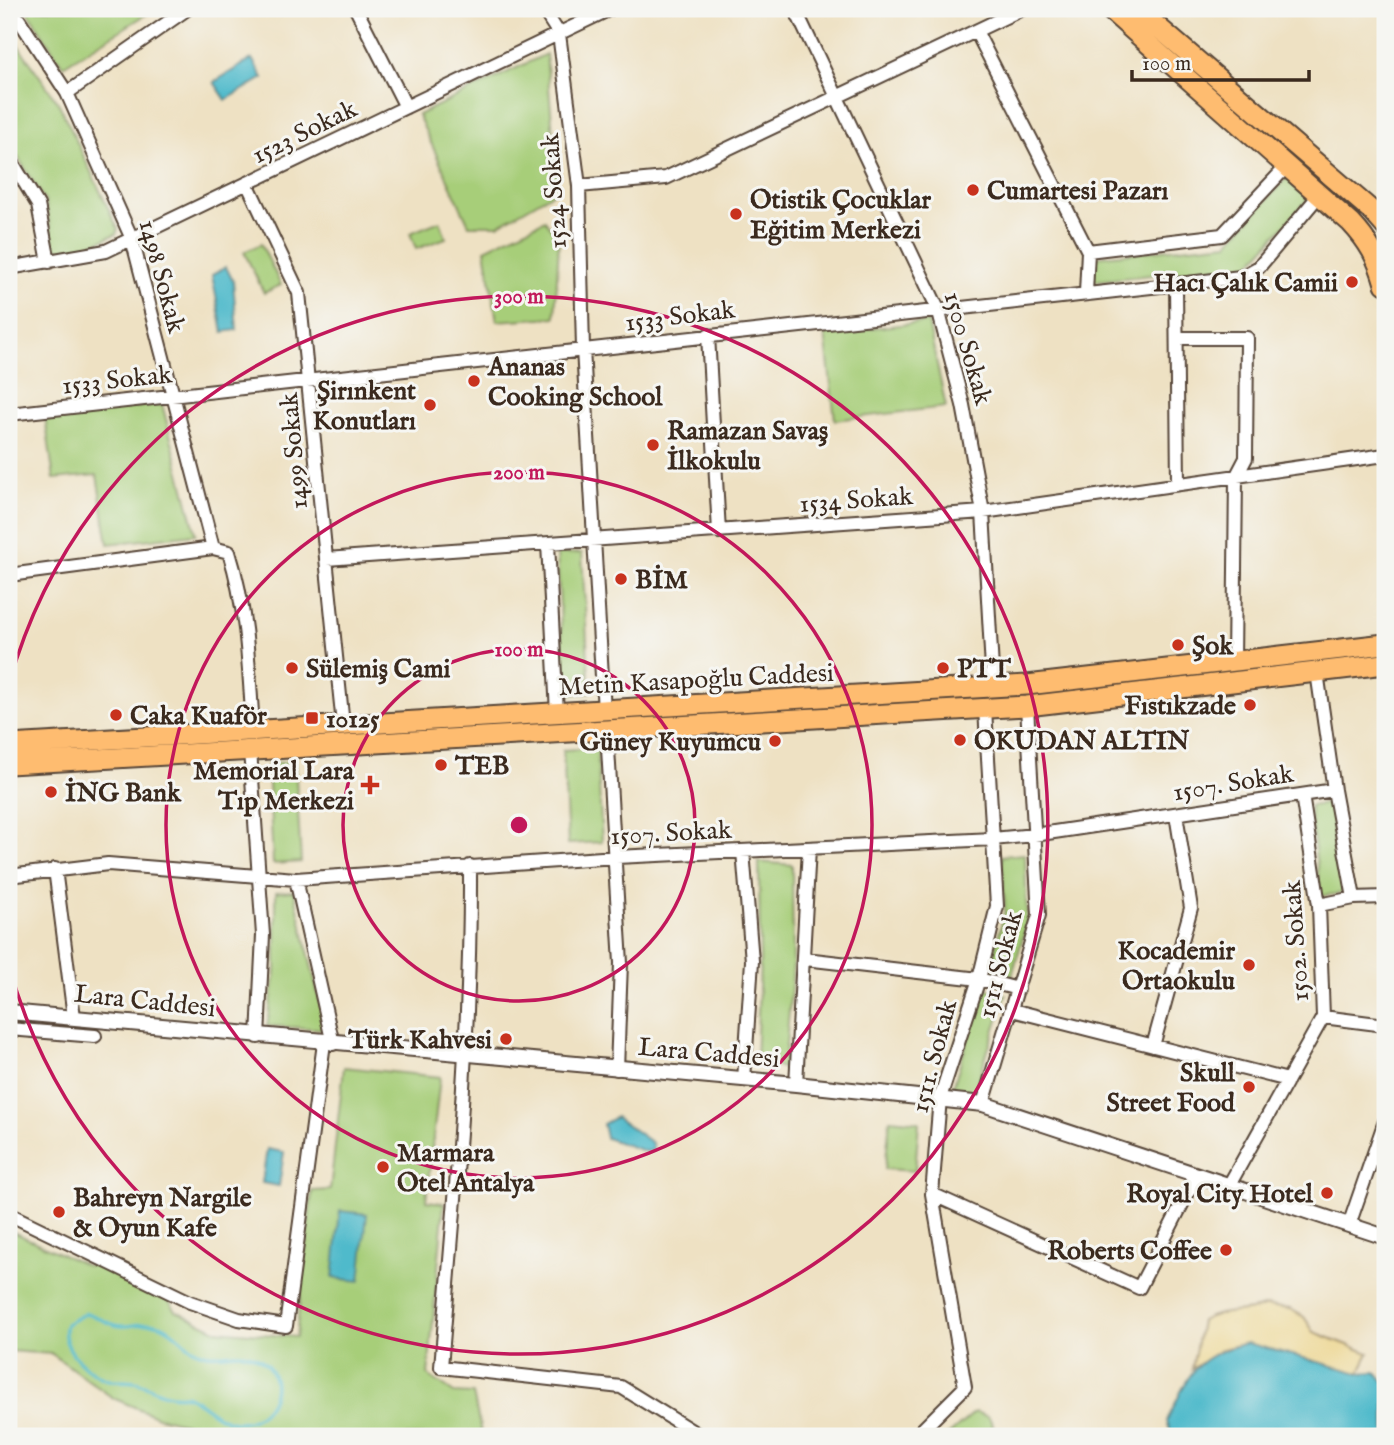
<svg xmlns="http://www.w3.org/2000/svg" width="1394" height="1445" font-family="'IM FELL English',serif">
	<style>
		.green { fill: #a7ce79; stroke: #717c4c; stroke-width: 2 }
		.sand { fill: #eeda9e; stroke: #94825e; stroke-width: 2 }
		.water { fill: #4fbacb; stroke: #457274; stroke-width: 2 }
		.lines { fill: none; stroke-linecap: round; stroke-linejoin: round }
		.stream { stroke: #4fbacb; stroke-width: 3.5 }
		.minor-casing { stroke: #564537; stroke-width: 16 }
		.tertiary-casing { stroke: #564537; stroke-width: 18 }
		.primary-casing { stroke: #564537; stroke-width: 23 }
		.minor { stroke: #fff; stroke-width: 12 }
		.tertiary { stroke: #fff; stroke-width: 14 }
		.primary { stroke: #febc70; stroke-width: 19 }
		.ring { fill: none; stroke: #c2185b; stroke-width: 3.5 }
		.poi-dot { fill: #c8321e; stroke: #f6f6f2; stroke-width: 2.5 }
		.labels { text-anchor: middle; stroke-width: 6; stroke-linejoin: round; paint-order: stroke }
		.street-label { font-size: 26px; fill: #3b2a1e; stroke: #f6f6f2 }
		.poi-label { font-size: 26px; font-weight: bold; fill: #3b2a1e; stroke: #f6f6f2; text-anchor: start }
		.centre { fill: #c2185b; stroke: #f6f6f2; stroke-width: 3.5 }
		.ring-label { font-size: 21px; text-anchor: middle; font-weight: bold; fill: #c2185b; stroke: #f6f6f2; stroke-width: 6; stroke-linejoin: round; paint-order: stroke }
	</style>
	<rect width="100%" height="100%" fill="#f6f6f2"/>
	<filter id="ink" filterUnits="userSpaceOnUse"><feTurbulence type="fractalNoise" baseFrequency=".0143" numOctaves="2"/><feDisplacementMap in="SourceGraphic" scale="14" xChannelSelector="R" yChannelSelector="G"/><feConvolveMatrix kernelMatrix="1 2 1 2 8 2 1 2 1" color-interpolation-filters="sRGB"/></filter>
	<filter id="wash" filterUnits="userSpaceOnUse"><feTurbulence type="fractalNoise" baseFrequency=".00686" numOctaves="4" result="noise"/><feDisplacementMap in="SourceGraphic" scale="28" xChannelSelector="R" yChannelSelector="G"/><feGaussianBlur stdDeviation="1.57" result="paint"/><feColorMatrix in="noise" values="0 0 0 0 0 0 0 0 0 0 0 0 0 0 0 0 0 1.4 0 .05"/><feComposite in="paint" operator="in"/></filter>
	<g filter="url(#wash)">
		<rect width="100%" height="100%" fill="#eee1c3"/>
		<path class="green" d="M26 9H155L63 66Z
			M9 32 59 104 118 229 116 234 88 246 60 250 54 245 45 201 9 143Z
			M546 54 558 190 498 225H469L418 115Z
			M1289 175 1312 195 1249 265 1093 281V257L1228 243Z
			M545 220 559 240 555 317 497 321 485 249Z
			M440 221 446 238 416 249 410 233Z
			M261 244 281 285 264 293 244 252Z
			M928 322 946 407 835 420 825 333Z
			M162 404 196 534 108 544 97 475 54 479 45 417Z
			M582 553 590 693 565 695 557 554Z
			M597 748 602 842 568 844 563 750Z
			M295 761 301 862 273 864 268 764Z
			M1332 803 1344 893 1321 896 1309 806Z
			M1025 854 1027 923 1011 979 989 973 1005 910 1002 856Z
			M759 862 792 865 793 966 784 1068 756 1062 760 962Z
			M294 891 326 1029 267 1026 276 971V892Z
			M984 988 1006 995 973 1096 951 1093Z
			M344 1067 440 1077 426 1201 444 1203 428 1375 454 1393 473 1394 482 1436H288L217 1431 158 1417 113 1398 52 1354 9 1351V1230L87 1266 98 1263 167 1298 176 1311 216 1330 296 1337 312 1191 330 1190Z
			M890 1119 919 1122 915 1171 885 1169Z
			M975 1412 989 1417 997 1436H947Z"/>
		<path class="sand" d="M1267 1306 1290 1309 1304 1317 1314 1332 1369 1353 1359 1373 1247 1343 1222 1349 1192 1369 1201 1321C1224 1308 1244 1315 1267 1306Z"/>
		<path class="water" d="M252 59 263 78 226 100 214 82Z
			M226 267 233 281 237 330 223 332 212 275Z
			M616 1117 652 1143 653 1150 647 1152 606 1138 603 1124Z
			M267 1149 284 1152 279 1186 262 1183Z
			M340 1211 367 1214 360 1281 333 1278Z
			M1247 1343 1359 1373 1376 1372 1385 1384V1436H1172L1167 1421C1190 1374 1191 1357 1247 1343Z"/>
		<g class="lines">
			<path class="stream" d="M86 1313C98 1316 108 1325 121 1326 135 1327 149 1320 163 1326 178 1333 187 1349 203 1353 220 1358 240 1348 256 1357 291 1374 273 1424 236 1422 217 1421 203 1401 185 1395 166 1398 156 1389 139 1383 130 1380 121 1382 112 1381 91 1377 58 1348 66 1324Z"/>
		</g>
	</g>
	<g filter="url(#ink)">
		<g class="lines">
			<g class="minor-casing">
				<path id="minor" d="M12 9 67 93 132 239 213 548 229 552C247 609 249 669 253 729
					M356 9 406 107
					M543 9 559 34 579 186 583 349 604 711
					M795 9 938 309 963 405 983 512 993 687
					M976 31 1088 251 1086 293
					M67 93 187 9
					M9 157 38 205 49 262
					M247 183 299 293 343 725
					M579 186 666 178 1022 9
					M1088 251 1222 235 1288 165
					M9 268 106 251 610 9
					M1176 285 1178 484
					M708 335 719 532
					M1177 338H1247L1246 458 1236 477 1234 662
					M9 414 1241 277 1259 267 1320 194
					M548 544 557 713
					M326 559 983 512 1385 455
					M9 575 213 548
					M1317 672 1334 790 1354 898
					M607 732 621 963 617 1069
					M250 750 263 935 258 1037
					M743 851 752 961 744 1080
					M470 866C471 1034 455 1200 441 1367L621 1387 700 1436
					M55 869 74 1017
					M9 876 108 864 296 879 616 857 993 839 1034 835 1334 790
					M296 879 333 1044
					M1319 905 1354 898 1385 897
					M805 959 979 979 1018 989
					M1012 1010 1288 1080
					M1323 1017 1385 1025
					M9 1029 95 1036
					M1153 1046 1191 908 1176 814
					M796 1084 809 848
					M983 1104 1039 915 1027 706
					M1228 1187 1323 1017 1319 905 1302 795
					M932 1194 1139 1288 1197 1175
					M9 1214 190 1302 239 1319 286 1326 324 1043
					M1349 1225 1385 1121
					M916 1436 965 1387 932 1194 940 1098 979 979 997 906 985 709"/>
			</g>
			<g class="tertiary-casing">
				<path id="tertiary" d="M9 1012 796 1084 983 1104 1385 1237"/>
			</g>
			<g class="primary-casing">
				<path id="primary" d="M1109 9 1351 223C1369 242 1378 259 1385 284
					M1137 9 1372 211 1385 226
					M9 745 1027 685 1385 644
					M9 764 1027 706 1385 664"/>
			</g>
			<use href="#minor" class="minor"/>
			<use href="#tertiary" class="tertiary"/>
			<use href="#primary" class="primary"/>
		</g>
	</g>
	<g class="ring">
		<circle cx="519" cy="825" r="176"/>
		<circle cx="519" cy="825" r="353"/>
		<path d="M9 684A529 529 0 1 1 9 966"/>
	</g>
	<g class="poi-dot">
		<circle cx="973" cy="190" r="7"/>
		<circle cx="736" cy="214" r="7"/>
		<circle cx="1352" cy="282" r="7"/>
		<circle cx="474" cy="381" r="7"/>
		<circle cx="430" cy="405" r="7"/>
		<circle cx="653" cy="445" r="7"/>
		<circle cx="621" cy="579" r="7"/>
		<circle cx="1178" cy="645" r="7"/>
		<circle cx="292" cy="668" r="7"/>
		<circle cx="943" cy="668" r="7"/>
		<circle cx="1250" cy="705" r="7"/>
		<circle cx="116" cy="715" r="7"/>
		<rect x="305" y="711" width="14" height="14" rx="3.5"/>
		<circle cx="960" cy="740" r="7"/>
		<circle cx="775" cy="741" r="7"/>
		<circle cx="441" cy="765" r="7"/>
		<path d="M366.5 774.5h7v7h7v7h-7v7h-7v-7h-7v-7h7z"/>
		<circle cx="51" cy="792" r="7"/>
		<circle cx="1249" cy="965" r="7"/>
		<circle cx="506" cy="1039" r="7"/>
		<circle cx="1249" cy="1087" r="7"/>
		<circle cx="383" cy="1167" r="7"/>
		<circle cx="1327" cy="1193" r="7"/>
		<circle cx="59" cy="1212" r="7"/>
		<circle cx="1226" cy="1250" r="7"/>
	</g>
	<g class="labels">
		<g class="street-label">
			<text transform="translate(304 131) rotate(-26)" y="9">1523 Sokak</text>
			<text transform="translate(553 191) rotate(-94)" y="9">1524 Sokak</text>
			<text transform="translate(163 276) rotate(75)" y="9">1498 Sokak</text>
			<text transform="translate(680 315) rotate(-7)" y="9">1533 Sokak</text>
			<text transform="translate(969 348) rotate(74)" y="9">1500 Sokak</text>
			<text transform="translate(117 379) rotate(-6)" y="9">1533 Sokak</text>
			<text transform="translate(293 451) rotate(-95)" y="9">1499 Sokak</text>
			<text transform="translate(856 499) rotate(-4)" y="9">1534 Sokak</text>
			<text transform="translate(696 679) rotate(-3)" y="9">Metin Kasapoğlu Caddesi</text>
			<text transform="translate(1233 782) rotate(-9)" y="9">1507. Sokak</text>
			<text transform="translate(671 832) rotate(-3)" y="9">1507. Sokak</text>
			<text transform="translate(1295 941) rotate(-94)" y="9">1502. Sokak</text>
			<text transform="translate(999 964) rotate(-75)" y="9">1511 Sokak</text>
			<text transform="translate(145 1000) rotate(6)" y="9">Lara Caddesi</text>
			<text transform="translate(709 1052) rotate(5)" y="9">Lara Caddesi</text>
			<text transform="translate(933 1056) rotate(-75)" y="9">1511. Sokak</text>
		</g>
		<g class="poi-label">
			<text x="987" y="199">Cumartesi Pazarı</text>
			<text x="750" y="208">Otistik Çocuklar<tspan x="750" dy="30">Eğitim Merkezi</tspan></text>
			<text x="1338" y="291" text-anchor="end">Hacı Çalık Camii</text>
			<text x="488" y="375">Ananas<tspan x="488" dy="30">Cooking School</tspan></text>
			<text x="416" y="399" text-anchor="end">Şirınkent<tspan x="416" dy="30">Konutları</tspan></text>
			<text x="667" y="439">Ramazan Savaş<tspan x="667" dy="30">İlkokulu</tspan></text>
			<text x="635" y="588">BİM</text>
			<text x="1192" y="654">Şok</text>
			<text x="306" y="677">Sülemiş Cami</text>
			<text x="957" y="677">PTT</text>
			<text x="1236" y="714" text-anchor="end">Fıstıkzade</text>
			<text x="130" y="724">Caka Kuaför</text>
			<text x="326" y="727">10125</text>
			<text x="974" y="749">OKUDAN ALTIN</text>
			<text x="761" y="750" text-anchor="end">Güney Kuyumcu</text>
			<text x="455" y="774">TEB</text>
			<text x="354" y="779" text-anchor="end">Memorial Lara<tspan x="354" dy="30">Tıp Merkezi</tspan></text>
			<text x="65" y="801">İNG Bank</text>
			<text x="1235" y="959" text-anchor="end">Kocademir<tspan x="1235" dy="30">Ortaokulu</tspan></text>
			<text x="492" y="1048" text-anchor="end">Türk Kahvesi</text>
			<text x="1235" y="1081" text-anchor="end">Skull<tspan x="1235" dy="30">Street Food</tspan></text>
			<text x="397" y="1161">Marmara<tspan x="397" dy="30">Otel Antalya</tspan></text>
			<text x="1313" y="1202" text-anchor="end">Royal City Hotel</text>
			<text x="73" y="1206">Bahreyn Nargile<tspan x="73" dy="30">&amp; Oyun Kafe</tspan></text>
			<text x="1212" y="1259" text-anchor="end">Roberts Coffee</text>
		</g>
	</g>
	<circle cx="519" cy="825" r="10" class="centre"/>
	<g class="ring-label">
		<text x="519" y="303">300 m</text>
		<text x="519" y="479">200 m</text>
		<text x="519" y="656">100 m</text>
	</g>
	<rect width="1394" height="1445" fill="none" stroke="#f6f6f2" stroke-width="35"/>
	<path d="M1132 70v10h177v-10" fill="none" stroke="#3b2a1e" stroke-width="3.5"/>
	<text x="1142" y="70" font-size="21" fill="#3b2a1e" stroke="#f6f6f2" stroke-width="5" paint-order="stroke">100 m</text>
</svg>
